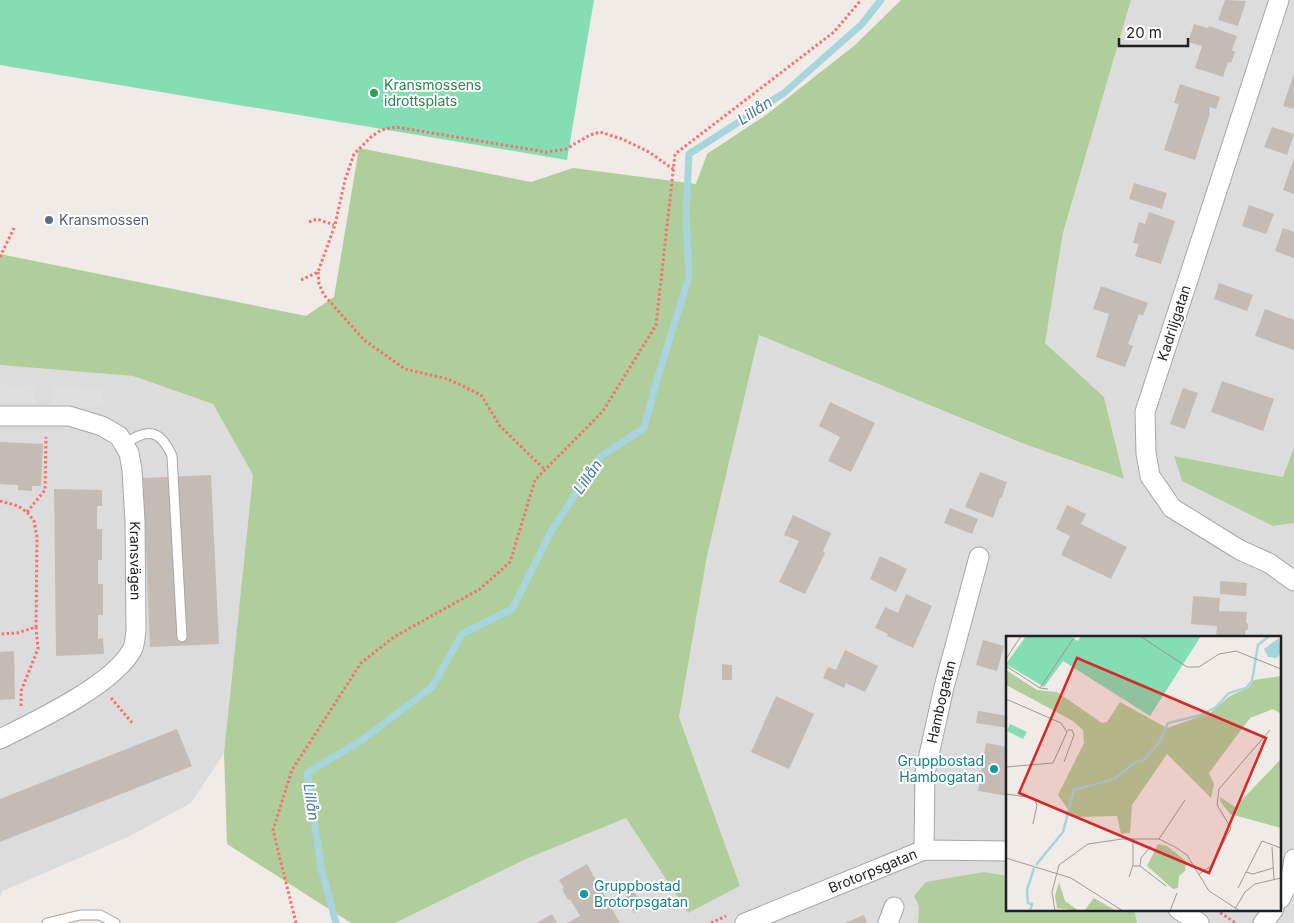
<svg xmlns="http://www.w3.org/2000/svg" width="1294" height="923" font-family="Inter,sans-serif">
	<style>
		.residential { fill: #dddcdc }
		.forest { fill: #afce9b }
		.pitch { fill: #85ddb3 }
		.parking { fill: #dfdfdf }
		.lines { fill: none; stroke-linecap: round; stroke-linejoin: round }
		.stream { stroke: #a7d5dd; stroke-width: 7 }
		.building { fill: #c4bbb5 }
		.service-casing { stroke: #a6a6a6; stroke-width: 11 }
		.minor-casing { stroke: #a6a6a6; stroke-width: 21 }
		.path { stroke: #f8706f; stroke-width: 3; stroke-dasharray: 2.5 2.5; stroke-linecap: butt }
		.service { stroke: #fff; stroke-width: 9 }
		.minor { stroke: #fff; stroke-width: 19 }
		.leisure-dot { fill: #2e9e5b; stroke: #fff; stroke-width: 2 }
		.service-dot { fill: #5c6f8a; stroke: #fff; stroke-width: 2 }
		.culture-dot { fill: #0f9aa8; stroke: #fff; stroke-width: 2 }
		.labels { text-anchor: middle; stroke-width: 4; stroke-linejoin: round; paint-order: stroke }
		.leisure-label { font-size: 14px; fill: #27864d; stroke: #fff; text-anchor: start }
		.service-label { font-size: 14px; fill: #4e5e75; stroke: #fff; text-anchor: start }
		.street-label { font-size: 14px; fill: #1f1f1f; stroke: #fff }
		.culture-label { font-size: 14px; fill: #0d838f; stroke: #fff; text-anchor: end }
		.water-label { font-size: 15px; font-style: italic; fill: #467a9e; stroke: #fff }
		.inset-river { fill: none; stroke: #a7d5dd; stroke-width: 2.5 }
		.inset-road { fill: none; stroke: #9c9996; stroke-width: 1 }
		.view { fill: #d62828; fill-opacity: 0.15; stroke: #d62828; stroke-width: 2.5 }
		.inset-edge { fill: none; stroke: #1f1f1f; stroke-width: 2.5 }
	</style>
	<rect width="100%" height="100%" fill="#f0ebe6"/>
	<path class="residential" d="M1131 0H1294V447L1283 477 1174 456 1182 481 1273 526 1294 523V923H1137L1134 909H1280V637H1008V876L984 872 919 906 918 923H395L526 859 626 818 688 913 740 886 679 717 707 556 759 335 1023 444 1123 479 1104 397 1045 343 1063 234Z
		M0 365 133 376 213 404 253 475 224 753 191 803 130 836 3 891 0 898Z"/>
	<path class="forest" d="M901 0H1131L1063 233 1045 343 1104 397 1124 479 1024 444 759 335 707 556 679 717 740 886 688 913 626 818 526 859 395 923H351L227 844 224 753 253 475 213 404 133 376 0 365V254L306 316 334 297 359 148 531 182 573 168 696 184 707 154 766 115 855 45Z
		M1294 447V523L1273 526 1182 481 1174 456 1283 477Z
		M984 872 1008 876V909H1134L1137 923H918L919 906 914 896 926 882Z"/>
	<path class="pitch" d="M0 0H594L567 160 0 65Z"/>
	<path class="parking" d="M0 385 35 386V404H0Z
		M52 386 103 388V407L51 404Z
		M904 904 916 907 912 923H899Z"/>
	<g class="lines">
		<path class="stream" d="M336 923 321 867 307 773 362 740 432 687 462 634 512 609 551 531 600 457 644 428 658 376 689 277 686 215 689 154 784 93 862 24 881 0"/>
	</g>
	<path class="building" d="M1225 0 1246 1 1238 26 1218 20Z
		M1194 24 1208 28 1209 26 1237 36 1232 50 1235 52 1231 63 1228 62 1223 77 1195 68 1202 46 1188 42Z
		M1294 74V109L1283 106Z
		M1180 84 1220 97 1216 109 1210 107 1209 112 1210 113 1195 160 1164 150 1179 104 1174 103Z
		M1272 127 1294 134 1287 155 1264 147Z
		M1294 158V194L1283 190Z
		M1134 183 1167 193 1162 209 1129 199Z
		M1249 205 1274 214 1266 234 1242 226Z
		M1149 212 1175 221 1161 264 1135 256 1139 244 1133 243 1139 222 1145 224Z
		M1283 228 1294 232V258L1275 251Z
		M1219 283 1253 295 1247 311 1214 299Z
		M1101 286 1148 303 1143 316 1139 314 1128 344 1133 346 1125 367 1096 357 1109 314 1093 309Z
		M1265 309 1294 320V350L1255 336Z
		M1222 381 1274 399 1263 431 1211 412Z
		M1183 388 1198 393 1185 429 1170 424Z
		M830 402 875 423 851 472 828 461 840 437 819 426Z
		M0 442 43 444 41 486H32V491L18 490V485L0 484Z
		M980 472 1007 482 1002 497 1000 498 993 518 965 507Z
		M211 475 219 644 150 647 143 478Z
		M54 489 102 490V506H97V529H102V560H98V584H103V615H98V639L103 638 104 654 56 656Z
		M1067 505 1086 514 1081 524 1127 547 1111 579 1061 555 1070 536 1056 529Z
		M950 508 978 519 972 534 944 523Z
		M793 515 831 533 823 551 825 553 805 594 779 582 799 541 784 535Z
		M880 556 907 569 896 592 870 579Z
		M1220 581 1247 583 1246 596 1220 594Z
		M906 594 932 606 913 648 887 636 888 634 875 628 885 607 898 613Z
		M1193 596 1220 598 1219 611 1247 612 1246 622 1248 624V629L1245 631V637H1216L1217 626 1191 624Z
		M983 640 1004 646 997 671 976 665Z
		M845 650 878 666 865 692 846 683 844 688 823 678 828 667 836 670Z
		M14 651 15 699 0 700V652Z
		M722 664 732 665V680H722Z
		M776 696 814 714 789 769 751 752Z
		M978 711 1008 716V728L976 723Z
		M177 729 192 766 0 842V799Z
		M986 743 1008 747V796L978 791Z
		M587 864 620 923H567L580 916 570 899 568 900 562 889 564 888 559 880Z
		M634 891 644 908 634 913 625 897Z
		M552 914 557 923H538V922Z
		M864 915 867 923H845Z"/>
	<g class="lines">
		<g class="service-casing">
			<path id="service" d="M124 444C148 428 160 429 172 456L182 637
				M47 923 80 915H100L115 923"/>
		</g>
		<g class="minor-casing">
			<g id="minor">
				<path d="M1279 0 1145 412 1146 453 1150 476 1172 508 1240 550 1269 563 1294 581"/>
				<path id="s1" d="M0 416H69L102 426 119 436 129 453 132 470 135 521 136 631C135 637 135 645 132 650 113 685 36 721 0 739"/>
				<path id="s2" d="M924 850 925 773 944 687 979 557"/>
				<path d="M1280 899 1291 878 1294 859"/>
				<path d="M1178 909 1199 923"/>
				<path id="s3" d="M745 923 924 850 1008 851"/>
				<path d="M888 923 894 907"/>
				<path d="M1263 923 1274 909"/>
			</g>
		</g>
		<path class="path" d="M309 222 317 219 334 225
			M0 257 14 228
			M318 272 319 284 324 295 364 340 405 369 448 379 481 395 500 426 545 470
			M301 280 318 272 335 225 345 180 354 154 371 137 381 130 396 127 546 152 566 149 590 135 600 132 622 139 649 152 673 169
			M0 501 18 506 27 512 34 521 37 537 36 627 17 633 0 634
			M27 512 45 490 46 437
			M111 698 133 724
			M21 706V691L38 649 36 627
			M1216 910 1236 923
			M296 923 273 830 292 770 361 663 394 637 480 589 510 562 535 480 603 411 656 325 675 154 834 32 861 0
			M711 923 726 916"/>
		<use href="#service" class="service"/>
		<use href="#minor" class="minor"/>
	</g>
	<circle class="leisure-dot" cx="374" cy="93" r="5"/>
	<circle class="service-dot" cx="49" cy="220" r="5"/>
	<g class="culture-dot">
		<circle cx="994" cy="769" r="5"/>
		<circle cx="584" cy="894" r="5"/>
	</g>
	<g class="labels">
		<g class="leisure-label">
			<text x="384" y="90">Kransmossens<tspan x="384" dy="16">idrottsplats</tspan></text>
		</g>
		<g class="service-label">
			<text x="59" y="225">Kransmossen</text>
		</g>
		<g class="street-label">
			<text transform="translate(1174 323) rotate(-72)" y="5">Kadriljgatan</text>
			<text dy="5" stroke="none"><textPath href="#s1" startOffset="251">Kransvägen</textPath></text>
			<text dy="5" stroke="none"><textPath href="#s2" startOffset="150">Hambogatan</textPath></text>
			<text dy="5" stroke="none"><textPath href="#s3" startOffset="138">Brotorpsgatan</textPath></text>
		</g>
		<g class="culture-label">
			<text x="984" y="766">Gruppbostad<tspan x="984" dy="16">Hambogatan</tspan></text>
			<text x="594" y="891" text-anchor="start">Gruppbostad<tspan x="594" dy="16">Brotorpsgatan</tspan></text>
		</g>
		<g class="water-label">
			<text transform="translate(755 111) rotate(-33)" y="5">Lillån</text>
			<text transform="translate(588 477) rotate(-55)" y="5">Lillån</text>
			<text transform="translate(311 802) rotate(82)" y="5">Lillån</text>
		</g>
	</g>
	<g transform="translate(1006 636)">
		<rect width="275" height="275" fill="#f0ebe6"/>
		<path d="M0 34 31 54 51 56 96 87 101 86 114 66 161 92 204 77 224 60 242 52 248 44 275 40V78L267 73 244 82 203 137 208 148 205 162 161 118 126 169 124 197 115 198 111 180 67 181 52 159 78 107 77 94 67 85 0 49ZM275 123V192L224 178 214 165V161L229 171ZM152 208 161 210 180 225 179 235 173 240 172 252 167 253 141 230ZM53 246 59 265 73 275 51 272 49 260ZM88 262 107 273V274L78 275Z" fill="#afce9b"/>
		<path d="M20 0H63L72 5 75 0H195L144 80 57 25 38 51 0 28ZM4 88 21 96 17 103 1 95Z" fill="#85ddb3"/>
		<path d="M273 2 275 17 271 22 262 21 258 13Z" fill="#a7d5dd"/>
		<path class="inset-river" d="M30 229 57 196 68 154 108 143 130 126 138 124 154 105 162 87 195 79 210 71 223 57 240 52 246 45 252 9 263 0M24 275 26 268 22 267 21 254 28 232"/>
		<path class="inset-road" d="M134 0 181 31H193L213 18 230 15 275 33M0 23 15 0M0 30 34 52 42 53M34 52 69 0M0 63 55 87 61 96 47 127 0 131M58 126 68 99 66 94H61M0 158 28 162 31 169 27 188M153 203 179 164M266 211 268 243M0 222 65 242 117 275M127 230H134L160 250M134 230 135 222 145 210M240 236 247 238 267 232M193 238 205 230 225 192 211 169 213 153 264 94M123 241 127 229V203M232 252 256 205 275 212M229 273 239 256 249 248 275 242M49 275 46 256 53 229 82 208 116 203H153L169 211 181 219 203 255 234 275M164 275 171 257M250 275H270"/>
		<path class="view" d="M71 22 260 102 203 237 13 157Z"/>
		<rect width="275" height="275" class="inset-edge"/>
	</g>
	<path d="M1119 38v8h69v-8" fill="none" stroke="#1f1f1f" stroke-width="2.5"/>
	<text x="1126" y="38" font-size="15" fill="#1f1f1f" stroke="#ffffff" stroke-width="4" paint-order="stroke">20 m</text>
</svg>
